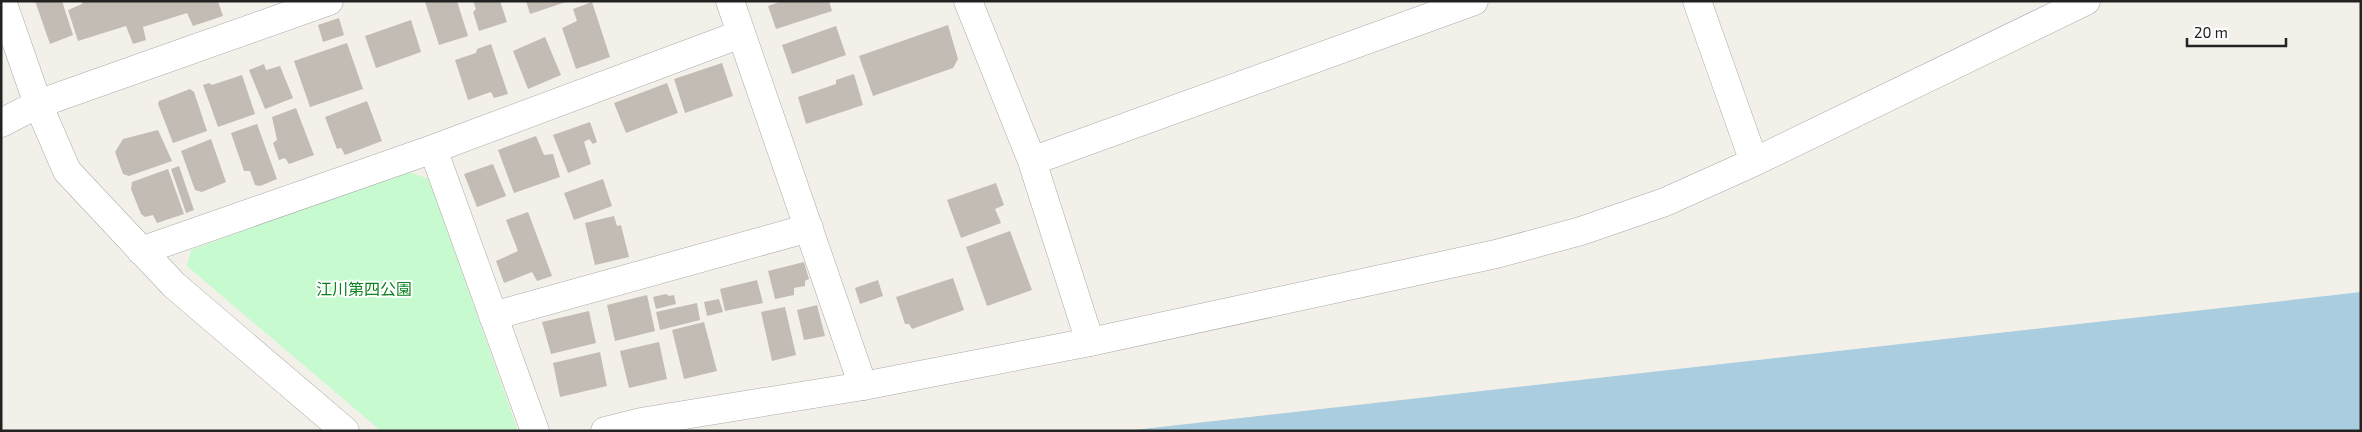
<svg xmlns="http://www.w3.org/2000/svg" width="2362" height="432" font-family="'Exo 2','Noto Sans JP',sans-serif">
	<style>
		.park { fill: #c8fad0 }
		.water { fill: #aacedf }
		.building { fill: #c3bcb5 }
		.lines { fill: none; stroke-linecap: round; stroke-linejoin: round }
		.minor-casing { stroke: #a9a9a9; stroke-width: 29 }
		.tertiary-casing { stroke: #a9a9a9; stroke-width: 29 }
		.minor { stroke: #fff; stroke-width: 28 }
		.tertiary { stroke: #fff; stroke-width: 28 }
		.labels { text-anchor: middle; stroke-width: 4; stroke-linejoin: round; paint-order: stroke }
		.park-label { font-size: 16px; fill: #0d8321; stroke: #fff }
	</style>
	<rect width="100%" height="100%" fill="#f2f0e9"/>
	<path class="park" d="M406 171 429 179 518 431H381L187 266 191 250Z"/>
	<path class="water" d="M2361 292V431H1125L2239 306Z"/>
	<path class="building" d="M35 1H62L73 35 50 44Z
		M82 1H218L223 16 193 26 187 13 143 27 146 40 133 44 126 26 78 41 68 10 82 4Z
		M429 1H457L468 36 439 45 425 2Z
		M473 1H500L507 22 479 31 473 12 476 9Z
		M526 1H566V2L530 14Z
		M782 1H829L832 11 776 29 768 6Z
		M592 2 610 57 576 69 562 28 577 21 573 9Z
		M339 18 344 35 323 42 318 25Z
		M411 20 421 52 376 68 365 36Z
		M948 25 958 59 953 68 873 96 859 56Z
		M836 26 846 55 792 74 782 45Z
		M545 37 561 75 528 89 513 51Z
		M347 43 363 89 310 107 294 61Z
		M491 44 508 94 494 98 491 92 468 100 455 60 476 53 477 49Z
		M722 63 733 96 685 113 674 79Z
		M264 64 266 70 280 66 293 98 265 109 249 70Z
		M854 74 863 105 806 124 798 97 836 84V80Z
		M242 75 255 114 218 127 203 85 209 83 212 85Z
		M667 83 678 113 626 133 614 103Z
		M190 89 194 92 207 131 173 143 158 104 159 101Z
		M367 101 382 141 345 155 341 148 337 149 325 117Z
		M296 108 314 155 289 164 285 158 279 160 273 143 277 140 272 117Z
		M590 122 597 142 593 144 589 139 584 142 591 164 568 173 553 135Z
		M257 124 277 179 260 186 255 185 250 171H244L231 133Z
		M158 130 172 161 129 176 123 174 115 152 123 139Z
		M536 136 544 155 553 154 560 177 514 193 498 150Z
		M211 139 226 182 202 192 195 190 181 151Z
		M493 164 506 196 477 207 464 174Z
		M179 166 194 210 186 213 171 169Z
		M168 169 184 214 157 223 153 215 145 217 141 214 131 189 132 182Z
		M603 179 612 206 574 220 564 193Z
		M996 183 1004 205 995 209 1001 223 961 238 947 200Z
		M528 212 552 276 537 281 532 272 504 283 496 261 518 251 506 220Z
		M614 216 617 226 621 225 629 257 595 265 585 223Z
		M1010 231 1032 290 987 306 966 247Z
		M804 262 809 279 805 281V286L794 288V295L775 299 768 271Z
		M953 278 964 310 912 329 909 324H905L896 297Z
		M757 280 763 303 725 311 720 289Z
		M878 280 883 296 860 304 855 288Z
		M666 294 669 296 674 295 676 304 656 309 653 297Z
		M647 295 655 331 615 341 607 305Z
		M719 299 723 312 707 316 704 302Z
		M697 303 700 320 660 330 656 312Z
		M817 305 825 336 804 340 797 310Z
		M785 307 796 355 772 361 761 312Z
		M589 311 596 343 551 354 542 322Z
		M704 322 717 371 684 379 672 330Z
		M659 342 667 379 629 388 620 351Z
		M600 352 607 386 560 397 553 363Z"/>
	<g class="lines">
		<g class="minor-casing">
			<path id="minor" d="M2 1 38 104 67 171 174 285 345 431
				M730 1 863 386
				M968 1 1032 161 1090 342
				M1 123 38 104 329 1
				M433 149 535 431
				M1032 161 1474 1
				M141 251 433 149 741 34
				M493 316 809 228"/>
		</g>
		<g class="tertiary-casing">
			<path id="tertiary" d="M1697 1 1754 162
				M605 431 641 422 863 386 1090 342 1496 254 1581 231 1665 202 1754 162 2086 1"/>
		</g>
		<use href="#minor" class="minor"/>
		<use href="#tertiary" class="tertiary"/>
	</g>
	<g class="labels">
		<g class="park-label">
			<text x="364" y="295">江川第四公園</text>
		</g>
	</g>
	<rect width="2362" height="432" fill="none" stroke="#222222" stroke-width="5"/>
	<path d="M2187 38v8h99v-8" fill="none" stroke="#222222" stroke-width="2.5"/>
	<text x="2194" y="38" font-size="15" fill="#222222" stroke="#ffffff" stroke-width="4" paint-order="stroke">20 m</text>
</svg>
